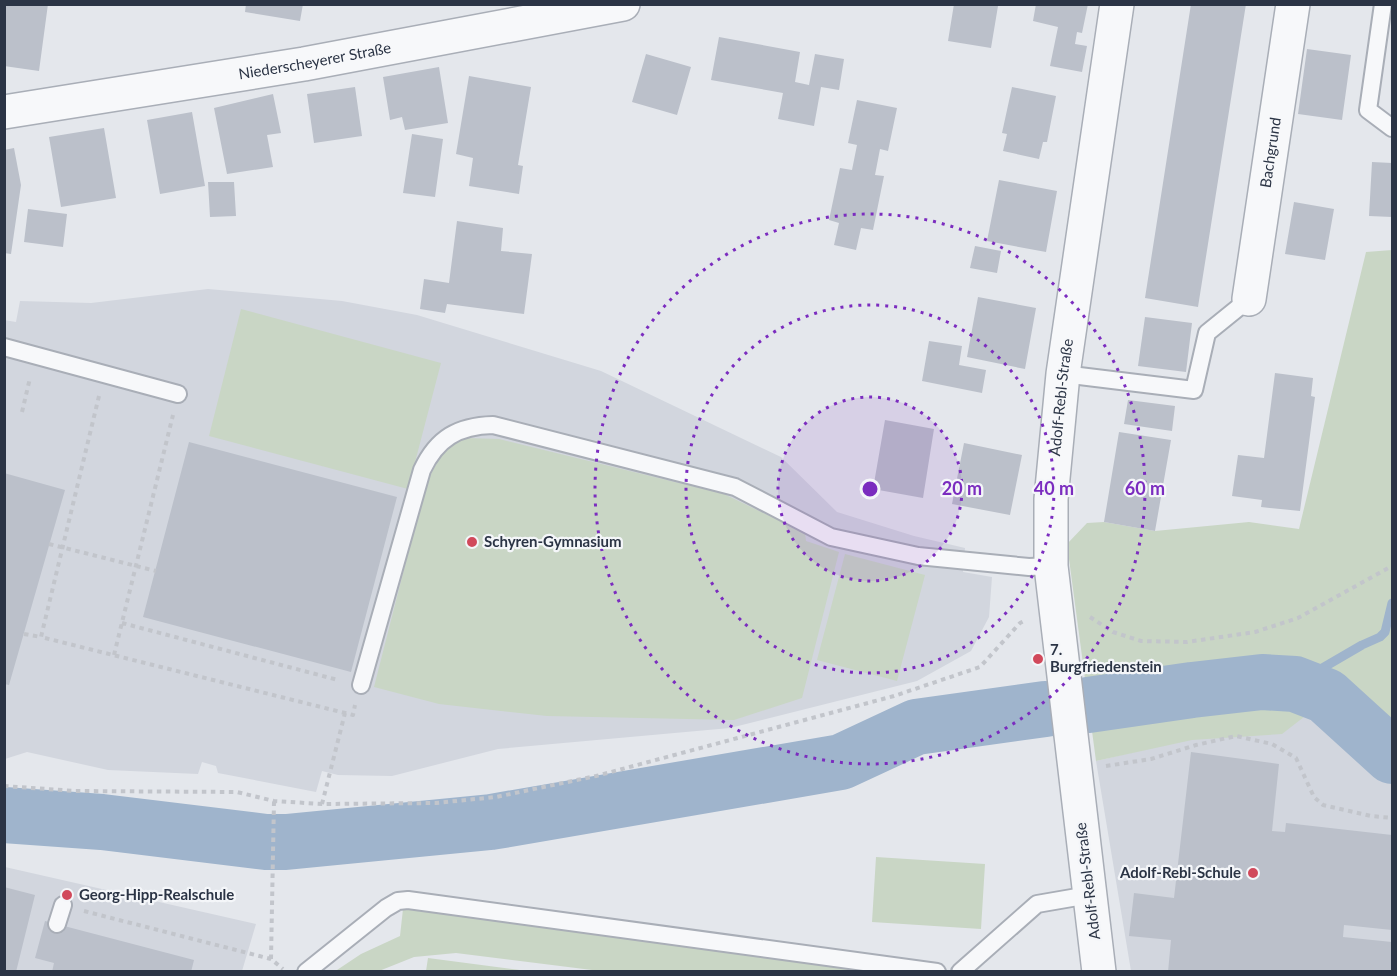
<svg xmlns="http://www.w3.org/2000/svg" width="1397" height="976" font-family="Lato,sans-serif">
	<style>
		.built { fill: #d2d6de }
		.green { fill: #c9d6c5 }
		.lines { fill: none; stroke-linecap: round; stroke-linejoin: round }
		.stream { stroke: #9fb4cc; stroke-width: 9 }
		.river { stroke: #9fb4cc; stroke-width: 56 }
		.building { fill: #bbc0ca }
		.lane-casing { stroke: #a9aeb7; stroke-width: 20 }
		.street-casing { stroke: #a9aeb7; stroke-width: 36 }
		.path { stroke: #c2c5cb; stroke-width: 4; stroke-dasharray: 4.5 4.5; stroke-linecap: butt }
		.lane { stroke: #f7f8fa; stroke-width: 16 }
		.street { stroke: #f7f8fa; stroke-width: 33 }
		.ring { fill: none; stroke: #7b2cbf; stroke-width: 3; stroke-dasharray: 3 6 }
		.poi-dot { fill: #d1495b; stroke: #f4f6f9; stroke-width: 2 }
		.labels { text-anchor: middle; stroke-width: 4.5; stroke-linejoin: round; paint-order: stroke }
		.street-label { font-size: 15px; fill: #2b3445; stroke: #f4f6f9 }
		.poi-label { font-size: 15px; font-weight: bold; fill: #2b3445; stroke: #f4f6f9; text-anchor: start }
		.centre { fill: #7b2cbf; stroke: #f4f6f9; stroke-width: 3 }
		.ring-label { font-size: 18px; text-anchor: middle; font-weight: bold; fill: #7b2cbf; stroke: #f4f6f9; stroke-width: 4.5; stroke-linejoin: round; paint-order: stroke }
	</style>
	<rect width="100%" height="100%" fill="#e4e7ec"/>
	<path class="built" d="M208 289 342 301 417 315 601 371 781 457 837 512 914 536 965 548 963 572 992 577 989 617 971 651 917 681 730 728 498 749 392 776 338 775 322 771 316 792 218 773 216 766 202 762 198 774 108 770 27 752 5 759 4 320 16 322 20 301 91 303Z
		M1313 710 1392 774V971H1131L1096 761Z
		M5 867 256 924 242 971 5 972Z"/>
	<path class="green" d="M1392 250V774L1313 710 1282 734 1192 740 1096 761 1067 544 1087 523 1104 522 1155 531 1249 522 1299 529 1366 252Z
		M241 309 441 363 408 489 209 436Z
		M465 438 499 439 724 494 805 533 806 541 839 552 802 698 734 720 547 716 439 704 374 687 425 487C435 466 442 447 465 438Z
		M845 554 925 575 897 681 817 660Z
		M876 857 985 864 981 929 872 922Z
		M403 909 890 971 608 972 456 953 414 957 379 971 334 972 361 954 400 936Z
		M428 958 528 971H426Z"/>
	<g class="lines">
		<path class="stream" d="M1295 684 1362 645 1380 637 1385 632 1392 603"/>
		<path class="river" d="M1088 705 1192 690 1262 682 1295 684 1326 696 1392 756
			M4 815 102 822 266 842H286L491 822 841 762 916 727 1045 709"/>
	</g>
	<path class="building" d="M4 4H48L39 71 4 66Z
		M246 4H303L300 21 245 12Z
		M954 4 998 6 991 48 948 41Z
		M1036 4H1088L1082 33 1077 32 1075 44 1087 46 1082 72 1050 66 1058 27 1033 21Z
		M1191 4H1246L1198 307 1145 298Z
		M719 37 800 52 795 82 809 85 815 54 844 59 839 90 821 87 814 126 778 119 783 93 711 80Z
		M1307 49 1351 55 1342 120 1298 114Z
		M646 54 691 67 677 115 632 102Z
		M439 67 448 123 405 130 402 117 390 120 383 77Z
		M469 76 531 87 518 165 523 166 519 194 469 186 473 158 456 154Z
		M355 87 362 136 314 143 307 94Z
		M1012 87 1056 96 1047 142H1043L1039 159 1003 151 1007 134 1002 133Z
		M273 94 281 133 267 135 273 167 227 174 214 108Z
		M857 100 897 108 888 151 880 149 875 175 884 176 873 230 861 228 856 250 834 245 839 223 829 220 840 168 852 170 857 145 848 143Z
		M192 112 205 186 160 194 147 120Z
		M104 128 116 198 61 207 49 137Z
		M412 134 443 139 435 197 403 193Z
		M14 148 21 185 11 254 4 253V150Z
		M1372 162 1392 163V217L1369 216Z
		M999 180 1057 191 1046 252 987 241Z
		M208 182H234L236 216 210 217Z
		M1294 202 1334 209 1325 260 1285 254Z
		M28 209 67 214 63 247 24 242Z
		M457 221 503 228 501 251 532 254 524 314 447 304 445 313 420 309 424 279 449 283Z
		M975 246 1001 251 997 273 970 268Z
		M978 297 1036 308 1025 369 967 357Z
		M1145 317 1192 323 1186 372 1138 366Z
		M929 341 962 346 959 365 986 370 982 393 922 381Z
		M1275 373 1313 378 1311 396 1315 397 1300 511 1261 507 1262 500 1232 496 1238 455 1264 458Z
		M1128 400 1175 406 1172 431 1124 424Z
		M885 420 934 429 923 498 873 489Z
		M1119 432 1171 440 1155 531 1104 522Z
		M189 442 397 497 351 672 143 617Z
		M964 443 1022 455 1010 515 952 504Z
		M4 473 65 490 9 685 4 684Z
		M1191 752 1279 764 1272 831 1285 832 1286 823 1392 835V930L1344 925 1343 937 1392 942V972H1168L1171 940 1129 936 1134 893 1174 898Z
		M4 887 35 895 16 972H4Z
		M45 921 194 960 191 972H52L54 963 35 958Z"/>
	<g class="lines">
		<g class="lane-casing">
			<path id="lane" d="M1383 4 1368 110 1392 128
				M4 347 178 394
				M1063 374 1194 390 1207 333 1249 299
				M361 685 422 470C437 438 458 426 493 425L735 487 831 537 918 556 1029 567 1051 566
				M57 924 63 905
				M306 972 386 908 398 901 408 900 937 972
				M960 972 1037 904 1089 895"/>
		</g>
		<g class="street-casing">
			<g id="street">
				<path id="s1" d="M4 112 304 64 623 4"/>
				<path id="s2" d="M1249 299 1293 4"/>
				<path id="s3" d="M1099 972 1051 566V499L1063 374 1117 4"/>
			</g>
		</g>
		<path class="path" d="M99 396 41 637 353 715 355 705
			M22 412 30 378
			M49 544 156 571
			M1090 617 1113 632 1141 641 1187 642 1255 632 1298 618 1392 566
			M122 623 338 680
			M24 634 41 637
			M114 655 173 415
			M1106 766 1151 759 1196 745 1236 736 1272 744 1296 758 1314 797 1323 805 1371 816 1392 818
			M4 786 75 791 237 792 274 801 322 804 436 803 496 797 596 776 894 696 980 667 1020 623 1026 620
			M322 804 345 713
			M84 911 271 959 283 969
			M271 959 274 801"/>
		<use href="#lane" class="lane"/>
		<use href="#street" class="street"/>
	</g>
	<circle cx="870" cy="489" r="92" fill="#7b2cbf" fill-opacity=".12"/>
	<g class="ring">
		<circle cx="870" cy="489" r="92"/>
		<circle cx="870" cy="489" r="184"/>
		<circle cx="870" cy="489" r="275"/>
	</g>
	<g class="poi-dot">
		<circle cx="472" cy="542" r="6"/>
		<circle cx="1038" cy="659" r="6"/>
		<circle cx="1253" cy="873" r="6"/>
		<circle cx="67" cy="895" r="6"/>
	</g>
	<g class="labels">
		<g class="street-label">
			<text dy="5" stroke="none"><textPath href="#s1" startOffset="315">Niederscheyerer Straße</textPath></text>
			<text dy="5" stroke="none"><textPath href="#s2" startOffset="148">Bachgrund</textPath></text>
			<text dy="5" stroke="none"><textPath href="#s3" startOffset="578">Adolf-Rebl-Straße</textPath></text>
			<text transform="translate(1088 881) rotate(-97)" y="5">Adolf-Rebl-Straße</text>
		</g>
		<g class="poi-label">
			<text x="484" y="547">Schyren-Gymnasium</text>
			<text x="1050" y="655">7.<tspan x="1050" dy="17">Burgfriedenstein</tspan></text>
			<text x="1241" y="878" text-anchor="end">Adolf-Rebl-Schule</text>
			<text x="79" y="900">Georg-Hipp-Realschule</text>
		</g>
	</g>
	<circle cx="870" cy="489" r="9" class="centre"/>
	<g class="ring-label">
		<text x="962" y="495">20 m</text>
		<text x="1054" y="495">40 m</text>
		<text x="1145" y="495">60 m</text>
	</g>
	<rect width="1397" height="976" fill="none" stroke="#2b3445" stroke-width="12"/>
</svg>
